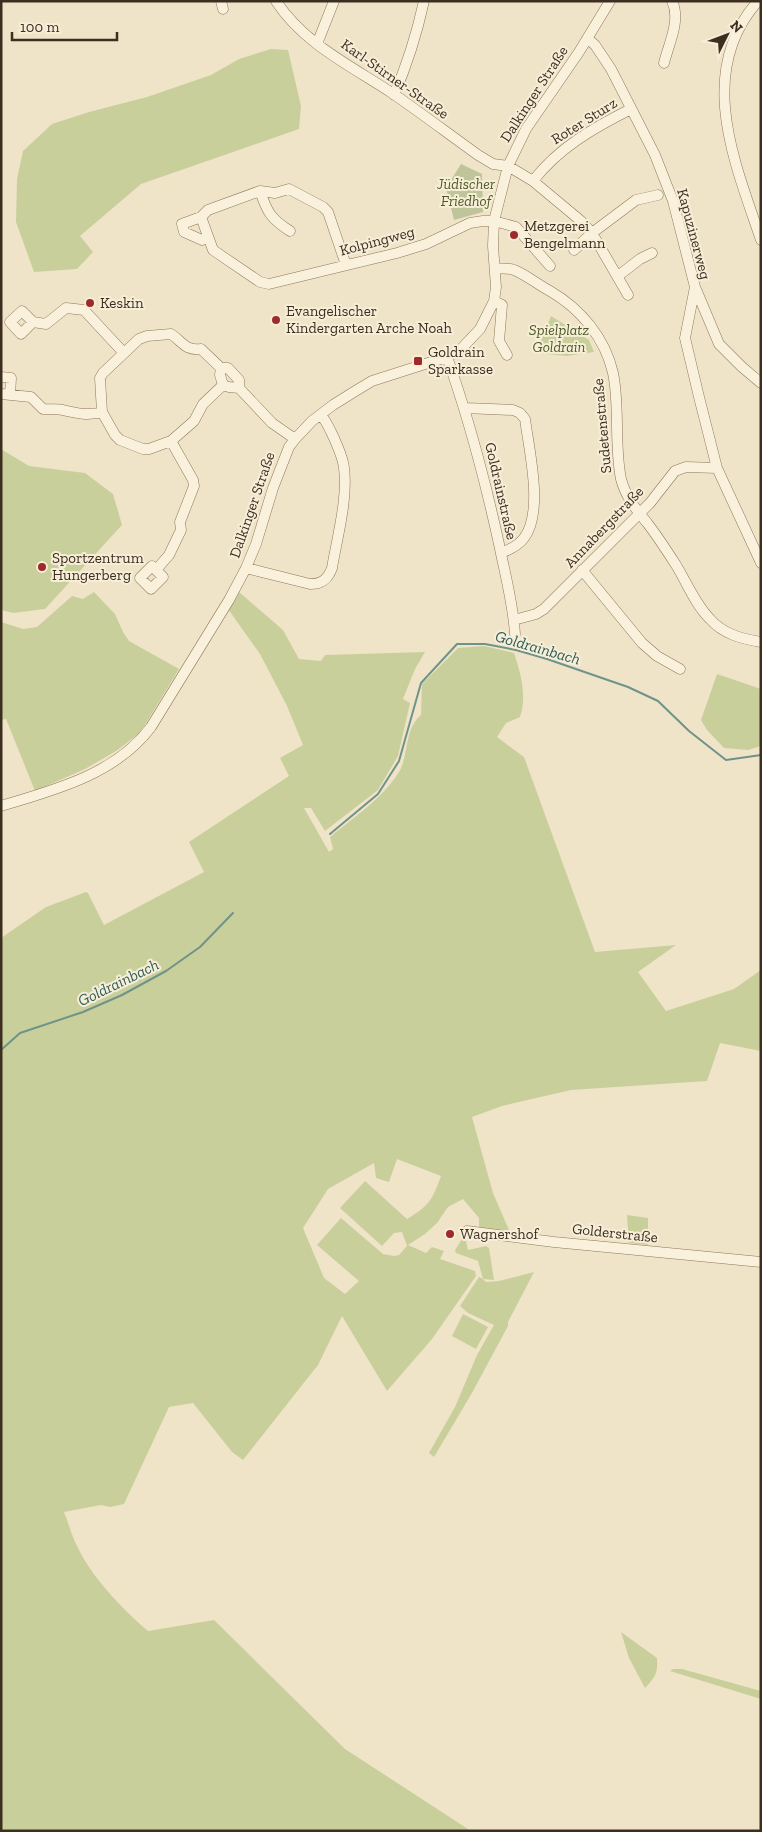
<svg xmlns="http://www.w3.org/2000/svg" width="762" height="1832" font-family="'Zilla Slab',serif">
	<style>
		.green { fill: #c9cf9b; fill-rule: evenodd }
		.cemetery { fill: #bfc49a }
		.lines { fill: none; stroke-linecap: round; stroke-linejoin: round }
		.stream { stroke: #6f938a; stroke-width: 2 }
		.minor-casing { stroke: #8d765c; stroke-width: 11 }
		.minor { stroke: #faf1dc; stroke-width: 10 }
		.poi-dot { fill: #9e2a2b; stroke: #f7eed8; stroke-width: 2 }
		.labels { text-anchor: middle; stroke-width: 4; stroke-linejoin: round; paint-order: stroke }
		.street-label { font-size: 15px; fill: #3d2e20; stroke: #f7eed8 }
		.park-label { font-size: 15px; font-style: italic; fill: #4d5a26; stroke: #f7eed8 }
		.poi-label { font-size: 15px; fill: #3d2e20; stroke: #f7eed8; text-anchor: start }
		.water-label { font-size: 16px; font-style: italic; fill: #2f5d5a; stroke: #f7eed8 }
	</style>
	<rect width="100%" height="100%" fill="#f0e4c8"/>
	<path class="green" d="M271 49 288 50 301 106 299 129 141 184 80 236 93 252 77 269 34 272 16 222 17 179 23 151 52 124 89 112 147 97 211 75 239 59Z
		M551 316 589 340 594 352 567 356 536 353Z
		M1 449 29 466 85 473 113 494 122 525 45 609 13 613 1 610Z
		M94 592 115 614 123 632 129 641 179 669 140 733 116 751 85 769 35 791 6 719 1 720V622L23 629 37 627 72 596 83 599Z
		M239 592 283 630 299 659 321 661 325 655 425 652 415 669 403 699 410 703 398 756 378 790 325 831 311 808H304L329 852 333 849 330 837C354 817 382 799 399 772 409 755 404 729 421 715L422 684 458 648 484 646 514 653C521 674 527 696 520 717L506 723 497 737 524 757 595 952 676 945 638 972 666 1011 734 989 761 970V1051L720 1043 707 1081 571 1090 502 1106 472 1117 493 1193 509 1230V1235L479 1233V1218L463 1199 448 1207 437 1223 425 1234 408 1245 426 1253 432 1247 444 1251 440 1259 475 1271 476 1276 432 1339 387 1391 342 1316 318 1365 243 1460 232 1452 193 1403 169 1407 124 1504 110 1507 101 1505 64 1512C69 1524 72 1537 78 1548 91 1576 124 1611 148 1631L214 1620 345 1749 471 1831H1V938L46 907 86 892 88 893 104 925 204 872 189 842 289 776 280 758 303 745 287 706 260 654 228 609ZM397 1159 441 1176C432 1200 430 1205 407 1219L365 1181 340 1208 382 1246 394 1233 402 1232 407 1246 399 1255 394 1256 383 1254 341 1218 317 1245 359 1281 345 1294 324 1278 303 1228 328 1189 374 1163 376 1178 389 1182Z
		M717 674 761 689V746L748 750 724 748 707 730 701 720Z
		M627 1215 648 1218V1245L629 1243Z
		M462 1239 466 1241 468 1250 486 1246 489 1248 494 1280 483 1279 486 1282 499 1281 534 1272 508 1322V1326L472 1393 434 1457 429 1453 455 1407 477 1355 494 1325 468 1313 460 1306 479 1277 483 1279 478 1261 456 1253 455 1250Z
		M463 1314 488 1327 476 1349 452 1336Z
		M621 1632 657 1658C658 1674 655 1677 645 1688L629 1658Z
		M673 1669H682L761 1691V1699L670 1671Z"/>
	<path class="cemetery" d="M461 164 482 174 483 212 454 220 446 188Z"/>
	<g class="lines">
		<path class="stream" d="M330 834 378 794 399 761 421 683 457 644H485L516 650 547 659 628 687 658 701 689 731 726 760 761 755
			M1 1050 20 1033 83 1012 122 995 166 971 200 947 233 913"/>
		<g class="minor-casing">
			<path id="minor" d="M221 1 223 9
				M276 1C303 43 351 66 392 93 421 113 450 135 478 155L493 164 508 166 533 181 581 221 592 233 628 295
				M758 1C695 72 735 163 761 240
				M588 39 595 45 611 69 655 155 673 201 695 287 685 338 699 397 717 468 761 563
				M317 44 334 1
				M664 63C669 43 681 20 672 1
				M394 95C407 65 417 33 424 1
				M533 181C558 148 595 127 631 109
				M260 191C267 212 271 219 290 231
				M201 217 208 210 260 191 275 193 289 189 323 207 328 212 346 265
				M208 237 202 240 184 232 182 224 201 217 213 250 260 282 269 284 397 253 426 244 470 223 483 221H494L516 227 550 266
				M574 250 592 233 636 200 658 195
				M495 268C501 269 509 268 514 270 525 274 540 286 550 291 581 309 605 338 613 373 620 406 614 445 621 479 626 498 636 509 648 524 658 537 667 551 676 565 687 583 695 604 710 619 723 634 742 639 761 642
				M618 276 640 259 652 253
				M695 287 719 344 742 367 761 383
				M494 301 502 305 499 341 507 355
				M33 322 21 334 10 322 22 311 33 322 46 324 66 308 84 310 123 352
				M447 357C469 419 485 480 499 544 505 574 513 603 515 634
				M221 368 201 349C185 351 183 342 171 334L147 336 139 339 103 373 100 378 102 412 115 435 120 440 143 449H149L171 441 194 421 203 404 223 385
				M221 368H228L239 380V388L229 387 223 385 220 375Z
				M1 377 11 378 10 395
				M239 388 272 423 295 439
				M1 394 31 397 43 409C50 409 57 409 63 410 76 413 88 416 102 412
				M465 408 513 410 520 413 525 419C529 450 544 512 524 538 518 546 509 550 501 553
				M152 566 163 577 151 589 140 578Z
				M246 568 310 584C322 584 328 579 332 568 337 538 348 499 344 468 343 457 338 448 334 438 330 430 327 422 321 415
				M156 570 169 555 181 530 180 522 194 486 193 480 171 441
				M582 570 642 643 657 656 680 669
				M514 620 536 614 544 609 650 503 675 471 686 467 717 468
				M1 806C55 790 116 774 151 727L229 600 246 568 256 544 273 488 289 447 295 439 312 421 333 405 357 390 372 381 447 357 460 350 480 329 494 301 496 287 493 246 494 221 508 166 526 129 579 52 610 1
				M467 1231 554 1242 761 1262"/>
		</g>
		<use href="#minor" class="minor"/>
	</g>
	<g class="poi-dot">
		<circle cx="514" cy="235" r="5"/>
		<circle cx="90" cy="303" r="5"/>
		<circle cx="276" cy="320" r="5"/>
		<rect x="413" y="356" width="10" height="10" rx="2.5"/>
		<circle cx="42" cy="567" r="5"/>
		<circle cx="450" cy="1234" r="5"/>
	</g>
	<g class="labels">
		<g class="street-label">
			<text transform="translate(395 79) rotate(35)" y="5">Karl-Stirner-Straße</text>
			<text transform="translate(534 94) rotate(-57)" y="5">Dalkinger Straße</text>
			<text transform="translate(584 121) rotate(-32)" y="5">Roter Sturz</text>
			<text transform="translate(694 234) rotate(75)" y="5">Kapuzinerweg</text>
			<text transform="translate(377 241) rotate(-15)" y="5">Kolpingweg</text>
			<text transform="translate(602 426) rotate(-95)" y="5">Sudetenstraße</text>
			<text transform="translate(501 491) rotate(77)" y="5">Goldrainstraße</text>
			<text transform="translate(252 505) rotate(-71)" y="5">Dalkinger Straße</text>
			<text transform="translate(604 527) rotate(-46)" y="5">Annabergstraße</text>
			<text transform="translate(615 1233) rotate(6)" y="5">Golderstraße</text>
		</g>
		<g class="park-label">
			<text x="466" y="189">Jüdischer<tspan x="466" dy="17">Friedhof</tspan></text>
			<text x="559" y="335">Spielplatz<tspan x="559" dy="17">Goldrain</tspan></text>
		</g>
		<g class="poi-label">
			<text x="524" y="231">Metzgerei<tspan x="524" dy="17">Bengelmann</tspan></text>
			<text x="100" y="308">Keskin</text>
			<text x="286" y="316">Evangelischer<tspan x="286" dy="17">Kindergarten Arche Noah</tspan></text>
			<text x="428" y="357">Goldrain<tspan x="428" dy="17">Sparkasse</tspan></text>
			<text x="52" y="563">Sportzentrum<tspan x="52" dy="17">Hungerberg</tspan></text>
			<text x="460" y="1239">Wagnershof</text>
		</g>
		<g class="water-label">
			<text transform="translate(538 647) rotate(16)" y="6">Goldrainbach</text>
			<text transform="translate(118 982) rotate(-26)" y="6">Goldrainbach</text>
		</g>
	</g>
	<rect width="762" height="1832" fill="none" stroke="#3d2e20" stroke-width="5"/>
	<g transform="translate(727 35) rotate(48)" stroke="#f7eed8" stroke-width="4" paint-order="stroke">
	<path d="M0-4L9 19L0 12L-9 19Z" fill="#3d2e20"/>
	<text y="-8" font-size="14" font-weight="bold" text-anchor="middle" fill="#3d2e20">N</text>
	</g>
	<path d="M12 32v8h105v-8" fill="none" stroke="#3d2e20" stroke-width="2.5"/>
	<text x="20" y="32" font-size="15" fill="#3d2e20" stroke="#f7eed8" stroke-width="4" paint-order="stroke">100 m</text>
</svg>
